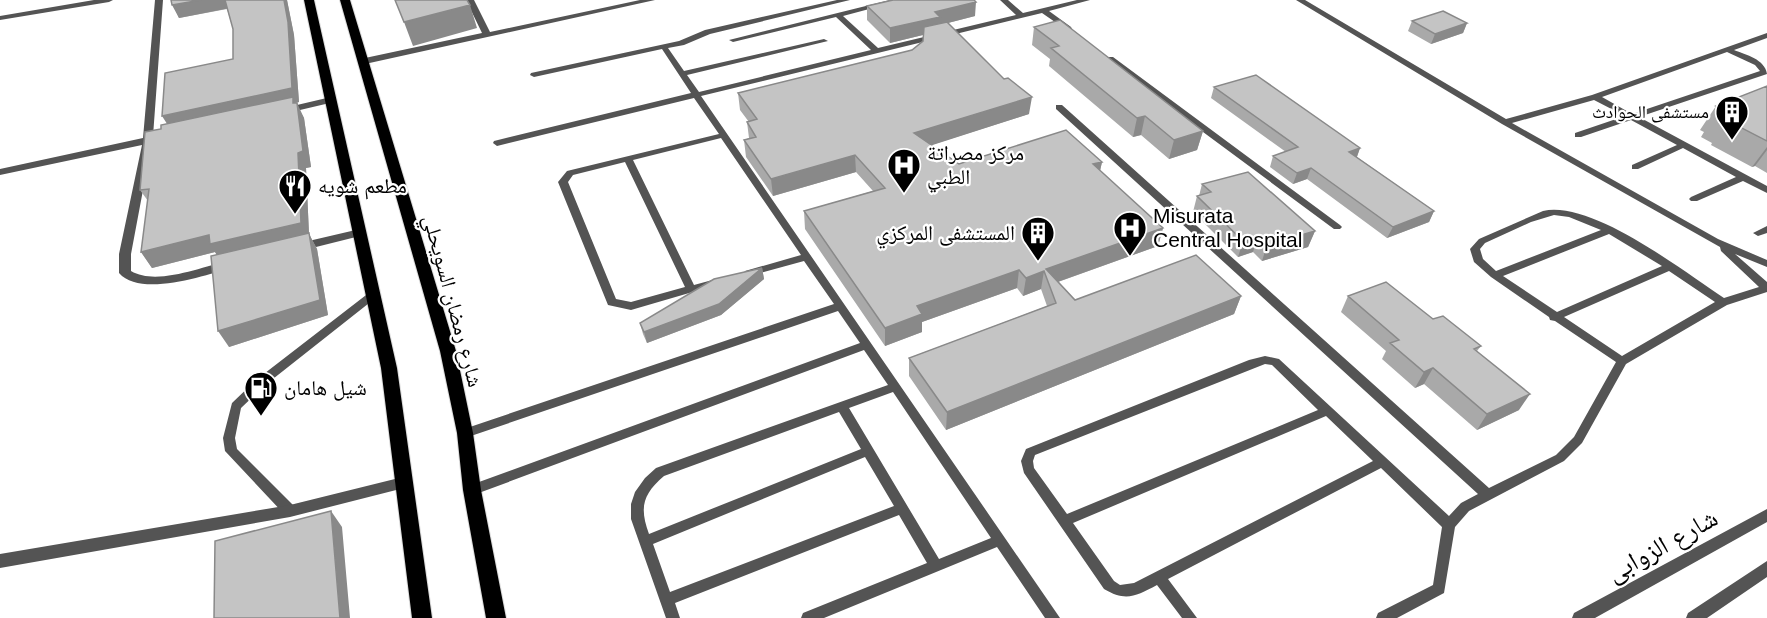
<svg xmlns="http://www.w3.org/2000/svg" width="1767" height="618" font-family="Arial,'Noto Naskh Arabic',sans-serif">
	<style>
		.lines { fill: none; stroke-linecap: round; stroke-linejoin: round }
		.primary-casing { stroke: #dbdbdb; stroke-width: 2 }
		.service { fill: #545454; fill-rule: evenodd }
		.minor { fill: #545454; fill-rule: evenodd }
		.tertiary { fill: #545454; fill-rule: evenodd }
		.primary { fill: #000; fill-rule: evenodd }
		.wall { fill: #a9a9a9 }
		.shaded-wall { fill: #898989 }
		.building { fill: #c4c4c4; stroke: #898989; stroke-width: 1.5 }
		.labels { text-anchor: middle; stroke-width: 4.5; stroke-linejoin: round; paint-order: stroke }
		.far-poi-label { font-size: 18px; fill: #000; stroke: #fff; text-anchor: end }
		.poi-label { font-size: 21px; fill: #000; stroke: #fff; text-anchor: start }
		.street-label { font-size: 21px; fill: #000; stroke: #fff }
		.near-street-label { font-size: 26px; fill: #000; stroke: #fff }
	</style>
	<rect width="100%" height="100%" fill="#fff"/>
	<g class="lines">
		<g class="primary-casing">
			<path id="primary" d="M304 0H314L397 368 432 618H412L381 368Z
				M340 0H350L456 351 473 433 481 490 506 618H486L463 490 457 433 440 351Z"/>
		</g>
		<path class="service" d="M837 0H850L710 34 684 45 668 48 684 71 824 39 828 41 687 75 699 92 871 50 836 17 733 42 729 40 890 0H903L843 16 878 48 1016 15 1000 0H1008L1023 13 1077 0H1090L1049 11 1071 27 1072 29 1068 31 1042 13 701 96 1060 618H1045L997 547 824 618H801L803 613 927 563 899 515 675 603 680 618H666L631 519V504L635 492 645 478 656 468 888 385 864 350 476 494 472 495 468 494 466 490 468 486 860 343 838 311 465 438 461 436 459 433 461 430 834 304 804 261 749 276 745 275 744 273 745 271 801 255 721 138 633 160 694 285 716 279 720 280 721 282 720 284 631 310 608 305 558 182 567 171 719 134 694 98 497 146 493 143 494 141 691 93 662 49 534 77 530 75 531 73 679 41 705 30ZM625 162 685 287 631 302 616 299 568 182 573 175ZM893 392 991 538 939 559 849 408ZM839 412 861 449 649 534C639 507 643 494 664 476ZM865 457 894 506 670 592 653 544Z
			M1296 0H1305L1506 119 1592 95 1767 33V38L1734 50C1746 55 1765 59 1767 74L1639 117 1767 186V193L1743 181 1697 201H1691L1689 199 1691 197 1736 177 1683 148 1638 169H1632V165L1677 145 1631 120 1581 137H1575V133L1625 116 1594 100 1512 123 1718 239 1767 260V267L1735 254 1767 282V292L1727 305 1626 364 1582 443 1564 461 1469 511 1455 527 1444 593 1397 618H1376L1378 613 1433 585 1442 527 1381 468 1168 579 1197 618H1182L1157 585C1136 596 1126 602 1104 589L1024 473 1021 461 1026 449 1249 360 1265 356 1279 359 1449 516 1461 503 1478 494 1056 109V105H1062L1489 488 1556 455 1574 437 1616 362 1555 321 1550 320 1549 317 1491 277 1474 262 1470 249 1479 239 1543 211C1592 200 1683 271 1724 298L1759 287 1721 251 1720 247 1502 124ZM1727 52 1755 65 1760 71 1632 114 1602 97ZM1554 215 1569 217 1601 230 1496 271 1483 259 1480 249 1485 243 1531 222ZM1609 234 1662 266 1557 312 1503 276ZM1669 271 1715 302 1622 356 1564 317ZM1265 364 1272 365 1318 410 1067 514 1034 468 1033 461 1035 455ZM1326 416 1373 461 1134 583 1120 585 1114 581 1073 523Z
			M1107 57H1113L1340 225 1342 227 1340 229H1334L1107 61Z
			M1767 226V233L1758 236 1753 233Z
			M374 290 378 292 379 294 378 296 264 386 241 408 235 438 237 449 295 507 296 511 295 515 290 516 285 515 225 451 223 438 232 403 256 380 370 292Z"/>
		<path class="minor" d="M94 0H113L109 2 0 20V16Z
			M155 0H163L153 136 159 139 152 142 131 254V271C156 286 201 267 228 261L234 265 232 268C205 275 141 298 119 273V254L142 145 0 175V169L143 138Z
			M466 0H474L490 32 640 0H655L365 64 361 61 365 58 482 33Z
			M331 97 334 98V102L283 114 278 111 280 109Z
			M360 229 366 233 364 235 300 251 294 247 300 243Z
			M403 477 408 479 410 483 408 487 290 517 0 568V554L290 505Z"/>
		<path class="tertiary" d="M1767 509V522L1595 618H1572L1574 613Z
			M1767 561V577L1707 618H1686L1688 613Z"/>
		<use href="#primary" class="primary"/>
	</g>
	<path class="wall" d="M171 0H287L294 35 299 102 295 103 304 118 311 167 306 168 309 234 317 249 328 315 229 347 217 255 215 252 152 268 141 252 148 201 140 190 161 129 167 124 233 59V29L227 9 179 18Z
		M867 6 975 16 948 23 1029 114 931 145 959 164 1102 162 1100 171 1163 228 1158 246 1058 282 1075 300 1241 296 1234 314 946 430 909 376V358L1047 306 1041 289 1023 296 1017 288 922 322V332L885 346 805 229 804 211 873 191 856 172 773 196 746 157 744 140 749 138 747 122H749L740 110 738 93 912 50 923 41V35L890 43 867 20Z
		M1412 21 1467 23 1463 33 1431 44 1408 31Z
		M1034 27 1203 131 1197 150 1169 159 1141 135 1133 137 1049 66 1050 59 1032 45Z
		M1767 86V173L1755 166 1752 167 1711 145 1712 143 1701 137 1704 132 1700 130 1716 106Z
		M1214 87 1360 148 1357 157 1434 211 1429 222 1387 238 1307 179 1293 184 1270 167 1273 156 1286 152 1211 98Z
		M1202 184 1315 231 1308 247 1262 261 1253 252 1238 257 1193 212 1197 196H1199Z
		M762 268 764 279 721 315 647 343 643 334 640 323Z
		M1348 296 1433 319 1481 346 1477 351 1519 410 1477 430 1424 384 1415 388 1382 359 1386 351 1341 312Z"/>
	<path class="shaded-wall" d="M201 0H226L230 8 179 18 172 5Z
		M284 0H287L294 35 299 102 295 103 297 107V103L304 118 311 167 306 168 309 234 317 249 328 315 229 347 218 331 220 260 215 252 152 268 141 252 171 130 162 116 292 88Z
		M976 2 975 16 940 25 939 31 890 43V28L935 12Z
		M470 5 477 28 413 46 404 22Z
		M1467 23 1463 33 1431 44 1435 34Z
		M1032 97 1029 114 914 151V133Z
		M1145 116 1141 135 1133 137 1137 118Z
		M1203 131 1197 150 1169 159 1174 140Z
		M1767 147V150L1755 166 1752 167Z
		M1360 148 1356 159 1349 152Z
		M855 155 856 172 773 196 771 179Z
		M1102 162 1098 179 1093 164Z
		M1311 168 1307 179 1293 184 1297 173Z
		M1434 211 1429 222 1387 238 1393 227Z
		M1163 228 1158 246 1049 285 1046 269Z
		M1315 231 1308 247 1262 261 1267 245Z
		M1258 236 1253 252 1238 257 1243 241Z
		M762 268 764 279 721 315 647 343 644 332Z
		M1019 270 1017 288 922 322V332L885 346V328L917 306Z
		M1044 271 1041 289 1023 296 1026 278Z
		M1241 296 1234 314 946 430 947 412Z
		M1433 368 1424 384 1415 388 1424 372Z
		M1530 394 1519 410 1477 430 1487 414Z
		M331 511 342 527 350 618H340Z"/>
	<path class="building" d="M171 0H201L172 5Z
		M225 0H284L288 22 292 88 162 116 165 73 233 59V29Z
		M395 0H467L470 5 404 22Z
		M893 0H974L976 2 935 12 940 17 890 28 867 6Z
		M1443 11 1467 23 1435 34 1412 21Z
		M1060 20 1203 131 1174 140 1145 116 1137 118 1051 48 1059 46 1034 27Z
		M947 22 1004 79 1008 78 1032 97 914 133 959 164 1066 130 1102 162 1093 164 1163 228 1046 269 1075 300 1196 255 1241 296 947 412 909 358 1056 303 1044 271 1026 278 1019 270 917 306 922 314 885 328 804 211 885 188 855 155 771 179 744 140 756 137 747 122 757 119 738 93 912 50 923 41 924 27Z
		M1256 75 1360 148 1349 152 1434 211 1393 227 1311 168 1297 173 1273 156 1298 147 1214 87Z
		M1767 86V141L1728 121 1731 120 1718 113 1725 110 1716 106Z
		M293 97V103H297L303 151 298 153 301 223 210 244 209 235 141 252 149 189 140 190 145 132 161 129V125Z
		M1248 172 1315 231 1267 245 1258 236 1243 241 1197 196 1211 192 1202 184Z
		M309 233 320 300 218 331 211 256Z
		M762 268 719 304 644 332 640 323 714 279Z
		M1386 282 1433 319 1443 316 1481 346 1474 349 1530 394 1487 414 1433 368 1424 372 1390 343 1399 340 1348 296Z
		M331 511 340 618H214L215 541Z"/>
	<defs>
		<g id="building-pin" transform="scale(1.725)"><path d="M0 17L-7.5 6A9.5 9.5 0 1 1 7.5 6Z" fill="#000" stroke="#fff"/><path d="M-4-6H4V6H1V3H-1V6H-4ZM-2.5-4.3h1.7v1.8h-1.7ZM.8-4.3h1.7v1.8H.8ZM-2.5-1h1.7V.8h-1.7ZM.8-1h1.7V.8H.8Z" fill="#fff"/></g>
		<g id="hospital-pin" transform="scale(1.725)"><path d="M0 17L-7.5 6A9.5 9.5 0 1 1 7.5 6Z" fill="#000" stroke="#fff"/><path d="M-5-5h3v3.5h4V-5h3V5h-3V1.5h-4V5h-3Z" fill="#fff"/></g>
		<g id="restaurant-pin" transform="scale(1.725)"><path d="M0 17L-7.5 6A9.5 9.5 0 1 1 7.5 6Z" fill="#000" stroke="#fff"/><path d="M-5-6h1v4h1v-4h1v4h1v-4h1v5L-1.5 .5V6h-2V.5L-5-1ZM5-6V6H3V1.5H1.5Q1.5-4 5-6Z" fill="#fff"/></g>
		<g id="fuel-pin" transform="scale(1.725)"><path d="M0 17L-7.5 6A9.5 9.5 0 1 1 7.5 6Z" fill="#000" stroke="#fff"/><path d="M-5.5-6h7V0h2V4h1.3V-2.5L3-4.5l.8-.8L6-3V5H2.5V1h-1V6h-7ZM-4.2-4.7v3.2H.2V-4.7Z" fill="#fff"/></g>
	</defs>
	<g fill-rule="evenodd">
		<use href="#building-pin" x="1732" y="112"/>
		<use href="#hospital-pin" x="904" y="165"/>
		<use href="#restaurant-pin" x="295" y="186"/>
		<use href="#hospital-pin" x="1130" y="228"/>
		<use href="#building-pin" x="1038" y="233"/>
		<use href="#fuel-pin" x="261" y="388"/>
	</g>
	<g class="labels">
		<g class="far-poi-label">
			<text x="1709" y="118">مستشفى الحوادث</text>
		</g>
		<g class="poi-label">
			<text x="927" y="160">مركز مصراتة<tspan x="927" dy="24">الطبي</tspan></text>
			<text x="318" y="193">مطعم شويه</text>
			<text x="1153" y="223">Misurata<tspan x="1153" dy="24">Central Hospital</tspan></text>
			<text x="1015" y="240" text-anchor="end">المستشفى المركزي</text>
			<text x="284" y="395">شيل هامان</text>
		</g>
		<g class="street-label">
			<text transform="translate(453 301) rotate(75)" y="7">شارع رمضان السويحلي</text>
		</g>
		<g class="near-street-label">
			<text transform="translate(1662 545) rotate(-29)" y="9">شارع الزوابى</text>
		</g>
	</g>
</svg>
